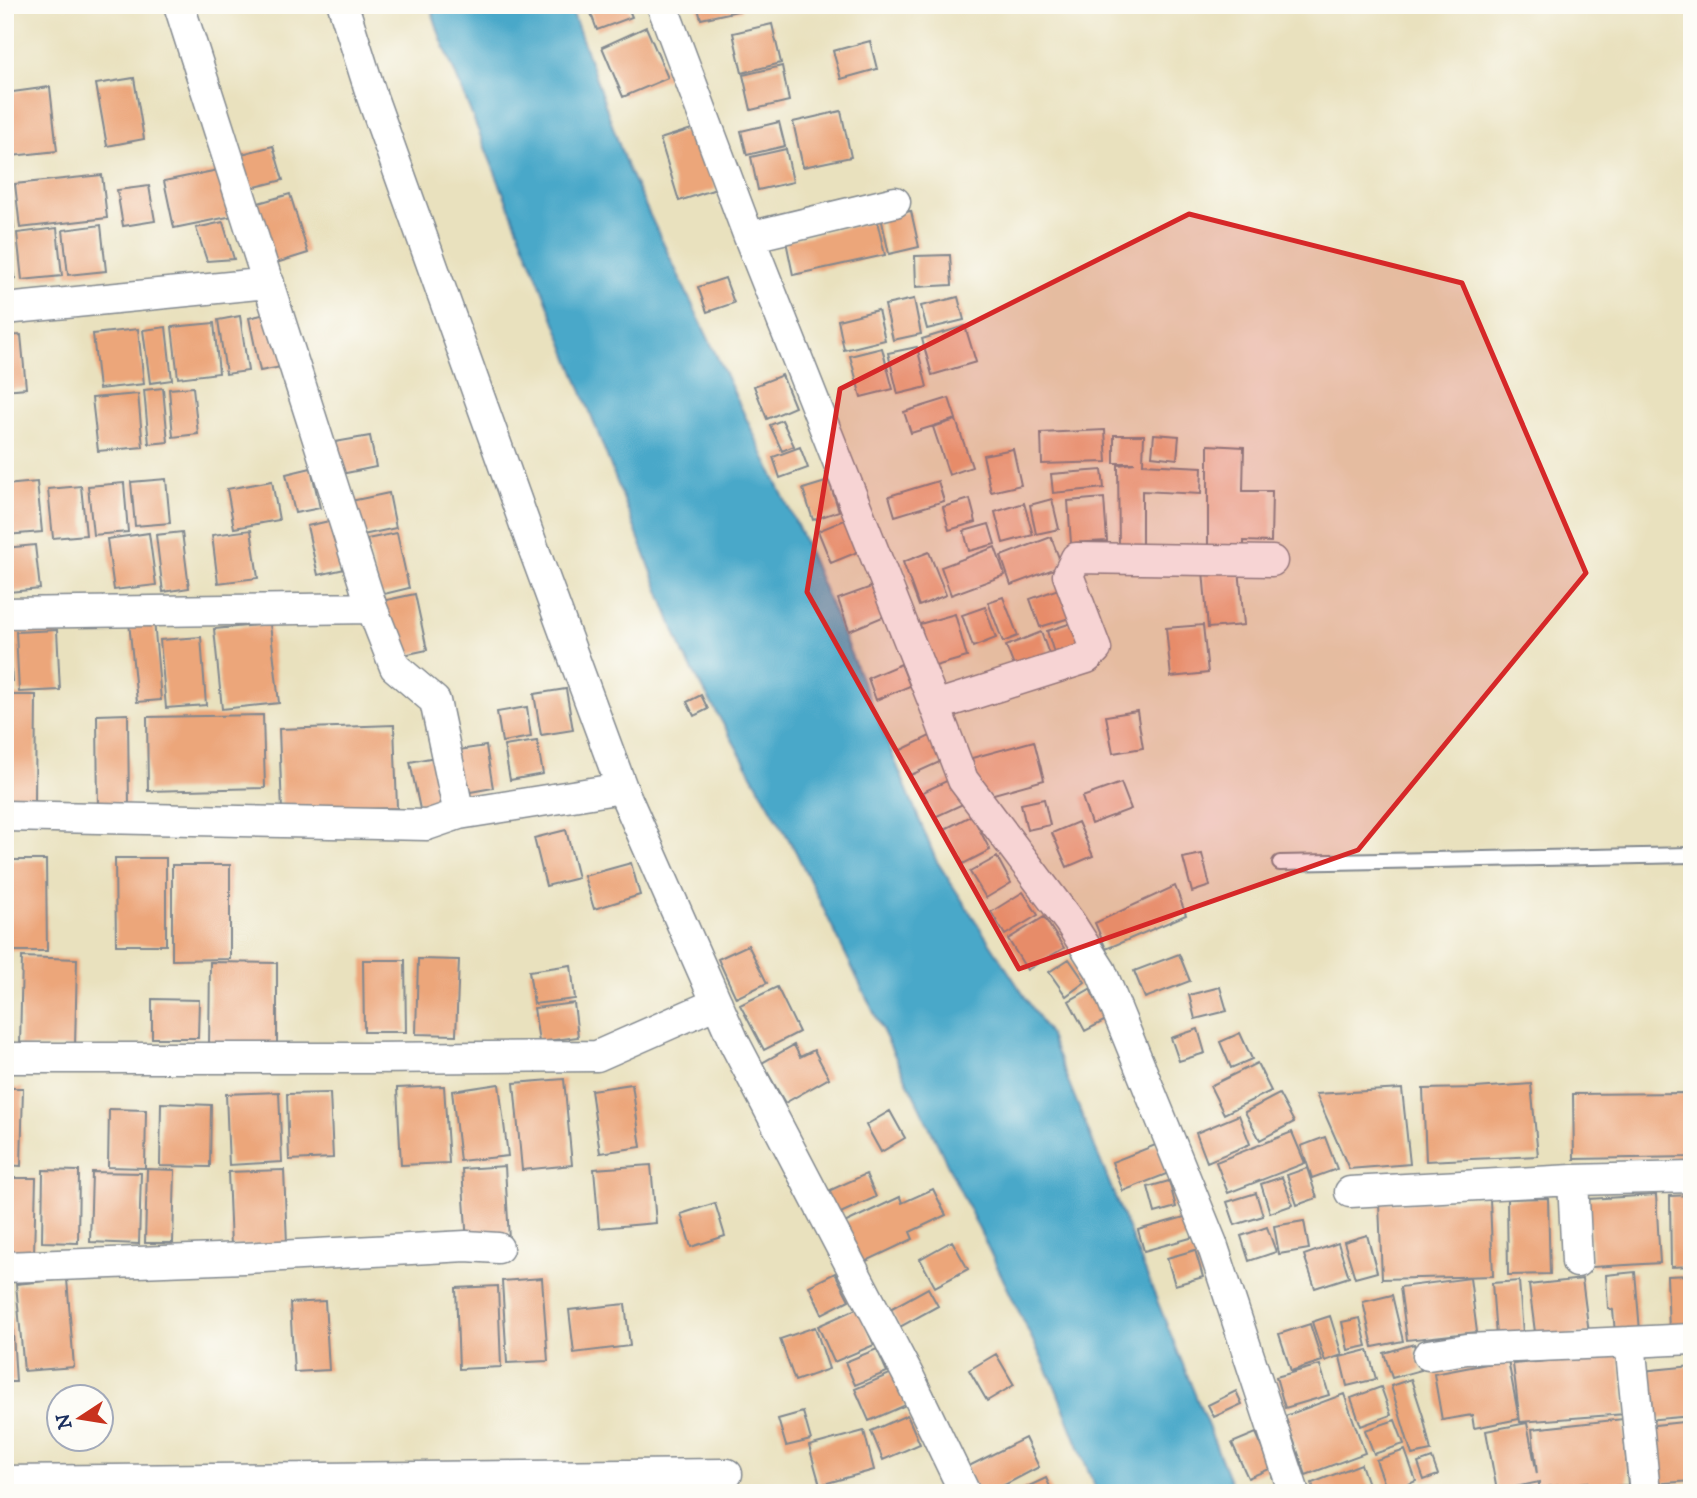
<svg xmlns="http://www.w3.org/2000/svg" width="1697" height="1498" font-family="'IM FELL DW Pica',serif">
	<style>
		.water { fill: #4aa8c9; stroke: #326c94; stroke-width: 2 }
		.building { fill: #eca67a }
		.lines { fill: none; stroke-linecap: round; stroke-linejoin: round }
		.lane-casing { stroke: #82888e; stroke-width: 18 }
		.street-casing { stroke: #82888e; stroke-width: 33 }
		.lane { stroke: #fff; stroke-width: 14 }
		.street { stroke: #fff; stroke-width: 30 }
		.marked { fill: #d62828; fill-opacity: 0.2; stroke: #d62828; stroke-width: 5; stroke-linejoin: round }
	</style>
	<rect width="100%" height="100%" fill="#fdfcf7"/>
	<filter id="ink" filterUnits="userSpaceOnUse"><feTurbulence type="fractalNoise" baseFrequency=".0143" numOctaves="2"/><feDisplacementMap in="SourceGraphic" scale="14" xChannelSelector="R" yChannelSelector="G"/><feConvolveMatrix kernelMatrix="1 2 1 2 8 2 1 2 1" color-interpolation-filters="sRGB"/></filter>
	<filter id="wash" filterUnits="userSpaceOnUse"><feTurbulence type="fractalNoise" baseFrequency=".00686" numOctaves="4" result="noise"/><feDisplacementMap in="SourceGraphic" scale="28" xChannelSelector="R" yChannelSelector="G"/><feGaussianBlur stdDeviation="1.57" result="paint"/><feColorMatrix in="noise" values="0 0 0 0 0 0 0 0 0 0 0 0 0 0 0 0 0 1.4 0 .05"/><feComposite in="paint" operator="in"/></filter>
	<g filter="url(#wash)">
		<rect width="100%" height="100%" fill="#e9e1be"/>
		<path class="water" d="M430 5H570L627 167 802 536 936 860 1049 1034 1235 1493H1097L1055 1386 796 852 684 655 539 281 440 36Z"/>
		<g id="blocks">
			<path class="building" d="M588 5H627L632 17 597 30Z
				M697 5H741L742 10 701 19Z
				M772 24 781 63 742 73 733 33Z
				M646 27 668 78 623 97 602 47Z
				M870 41 877 69 841 79 833 51Z
				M782 66 789 101 751 110 743 75Z
				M134 78 144 139 107 146 96 84Z
				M50 87 57 151 12 156 5 93Z
				M841 111 851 157 803 167 793 122Z
				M779 122 785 146 747 155 741 131Z
				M698 127 716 189 679 201 660 139Z
				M273 146 283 180 247 189 238 155Z
				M786 149 793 182 758 190 751 157Z
				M223 169 233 216 174 228 164 181Z
				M8 174 14 229 5 230V175Z
				M102 175 107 218 20 228 15 184Z
				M149 186 155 221 123 226 117 190Z
				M290 194 308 253 273 264 255 204Z
				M911 211 919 247 889 254 881 217Z
				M877 221 885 255 793 275 786 241Z
				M223 222 234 259 207 261 196 228Z
				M101 225 106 271 68 275 63 230Z
				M57 228 62 276 22 280 17 233Z
				M5 235H10L15 279 5 280Z
				M950 255 952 285 916 287 915 256Z
				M725 278 734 303 707 312 698 287Z
				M958 297 964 320 927 329 921 306Z
				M914 299 921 334 893 340 885 305Z
				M878 310 885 340 844 350 838 320Z
				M274 312 286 366 260 371 249 318Z
				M240 316 248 371 226 374 218 320Z
				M214 323 219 373 178 378 172 327Z
				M965 326 976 362 932 375 922 339Z
				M166 327 172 380 150 383 143 330Z
				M138 329 144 384 99 389 93 334Z
				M21 335 26 388 5 390V336Z
				M917 347 927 387 898 394 888 353Z
				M882 348 893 389 861 397 850 356Z
				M782 375 795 407 767 419 754 386Z
				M193 387 198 434 173 437 169 389Z
				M163 388 168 442 149 444 144 390Z
				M138 394 143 447 98 451 92 398Z
				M949 398 956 419 911 433 904 412Z
				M782 420 794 446 782 451 770 425Z
				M956 420 972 467 949 475 933 427Z
				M1105 430 1107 462 1042 464 1041 433Z
				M1154 434 1179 436 1177 459 1152 456Z
				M1114 435H1144L1143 464 1202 467 1201 494 1142 491V548H1119L1118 465 1135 463H1114Z
				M370 436 376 467 341 474 335 442Z
				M1208 445 1244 447 1243 491H1272L1271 542 1244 541V547H1208Z
				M800 447 808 468 780 478 773 457Z
				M1013 449 1021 485 991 492 983 455Z
				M311 468 320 508 295 513 286 474Z
				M1102 470 1104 488 1053 493 1051 474Z
				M166 479 170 523 135 526 131 482Z
				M272 481 279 520 234 528 227 489Z
				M829 481 839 511 813 520 803 489Z
				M938 481 944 501 895 516 889 496Z
				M37 482 42 532 6 535 5 485Z
				M124 483 128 532 93 535 88 486Z
				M81 486 86 535 53 538 48 489Z
				M389 493 396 528 358 536 351 501Z
				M1104 498 1107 541 1071 543 1068 501Z
				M970 499 976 522 949 530 943 507Z
				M1052 499 1059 529 1036 534 1030 505Z
				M1024 503 1033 535 1003 543 995 512Z
				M338 519 349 568 318 575 307 526Z
				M847 519 860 551 831 563 818 531Z
				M989 524 995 544 969 551 964 531Z
				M251 530 258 578 218 583 212 535Z
				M182 532 189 588 163 592 156 535Z
				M149 533 156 585 114 590 107 539Z
				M397 533 409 588 380 595 367 539Z
				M1051 537 1062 566 1011 585 1001 556Z
				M35 545 40 589 9 592 5 548Z
				M995 547 1005 575 951 595 941 567Z
				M929 552 946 595 919 606 903 562Z
				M1239 568 1244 625 1208 628 1203 571Z
				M874 586 885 616 849 631 838 599Z
				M1064 587 1073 617 1040 627 1030 599Z
				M415 594 427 650 394 657 382 601Z
				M1003 597 1018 636 1003 642 988 602Z
				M985 607 996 638 973 647 962 615Z
				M955 614 967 657 932 667 920 624Z
				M154 620 161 700 137 702 129 622Z
				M1075 622 1083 647 1055 656 1047 631Z
				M270 624 279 703 222 709 214 629Z
				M1203 625 1208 673 1171 677 1166 628Z
				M57 630 60 690 19 692 16 632Z
				M1041 632 1050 657 1016 671 1006 646Z
				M201 637 206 705 166 708 160 640Z
				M9 641 12 681H5V642Z
				M901 664 910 686 876 700 868 678Z
				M566 689 573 730 541 735 534 694Z
				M5 695H36L35 804H5Z
				M701 695 708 709 694 716 687 702Z
				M527 707 531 737 502 742 497 712Z
				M1137 711 1143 748 1113 753 1106 716Z
				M128 714 129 810H98L97 715Z
				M263 715 265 788 148 791 147 717Z
				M394 725 397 808 282 812 279 729Z
				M932 735 944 760 911 775 899 751Z
				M537 741 543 774 510 780 504 746Z
				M1034 741 1044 780 983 797 972 758Z
				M486 746 493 788 459 794 452 751Z
				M440 756 451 808 421 814 410 762Z
				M953 778 965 803 935 817 923 792Z
				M1121 783 1131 809 1091 824 1082 797Z
				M1044 799 1050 825 1027 830 1021 804Z
				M972 815 990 850 963 864 945 829Z
				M1078 822 1093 856 1067 867 1052 833Z
				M566 830 578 878 546 886 534 838Z
				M1202 854 1210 886 1192 892 1183 858Z
				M997 857 1011 883 986 898 970 872Z
				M115 858H166V945H116Z
				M5 860H46L47 951H5Z
				M631 863 640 895 594 909 584 876Z
				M172 865H230V959L172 960Z
				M1175 886 1186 915 1106 949 1095 923Z
				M1023 892 1038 915 1005 935 991 912Z
				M1044 917 1064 948 1027 970 1008 939Z
				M748 945 767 983 736 998 718 959Z
				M1179 954 1190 981 1145 998 1134 971Z
				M22 957 77 959 75 1047 20 1046Z
				M418 959 459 960 456 1035 416 1034Z
				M1069 959 1085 982 1066 996 1049 972Z
				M363 960H405L406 1032H364Z
				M210 962 277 963V1048L209 1047Z
				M571 965 575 999 534 1004 529 971Z
				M777 987 799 1032 764 1050 740 1005Z
				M1220 987 1227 1011 1195 1019 1189 995Z
				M1090 989 1106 1020 1085 1031 1069 1001Z
				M152 999 199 1000 198 1038H152Z
				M574 1003 578 1037 539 1042 534 1008Z
				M1198 1029 1205 1053 1179 1061 1171 1038Z
				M1240 1033 1252 1059 1231 1068 1220 1042Z
				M794 1045 800 1057 814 1050 829 1078 785 1103 762 1063Z
				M1257 1063 1271 1091 1224 1114 1210 1086Z
				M564 1079 572 1165 522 1170 514 1083Z
				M499 1084 508 1156 460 1161 452 1091Z
				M632 1084 641 1147 600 1153 591 1090Z
				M1531 1084 1538 1156 1426 1161 1423 1089 1476 1088Z
				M444 1086 449 1163 401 1165 397 1088Z
				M5 1088H23L21 1166 5 1165Z
				M1402 1089 1410 1164 1349 1169 1316 1094Z
				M279 1092 282 1162 229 1165 226 1094Z
				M330 1093 333 1158 289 1160 287 1094Z
				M1690 1093V1157L1574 1159 1573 1094Z
				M1279 1094 1294 1122 1260 1140 1245 1112Z
				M161 1103 211 1105 210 1167 160 1166Z
				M109 1109 146 1110 145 1168 108 1167Z
				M890 1111 905 1138 881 1152 866 1125Z
				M1239 1115 1250 1144 1207 1162 1196 1133Z
				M1292 1132 1305 1163 1228 1193 1216 1162Z
				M1325 1137 1337 1169 1312 1178 1301 1146Z
				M1158 1144 1169 1173 1123 1191 1112 1162Z
				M651 1165 656 1223 599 1228 594 1169Z
				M505 1166 509 1240 467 1243 462 1169Z
				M1307 1168 1317 1198 1297 1205 1287 1175Z
				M147 1169 175 1170 173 1243H145Z
				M43 1170 79 1171 78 1243 42 1242Z
				M284 1170 287 1244 231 1246 228 1172Z
				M92 1172 141 1173 139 1244 90 1242Z
				M866 1174 876 1197 834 1216 824 1193Z
				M1282 1177 1293 1205 1270 1213 1261 1184Z
				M5 1178H36L34 1254 5 1253Z
				M1169 1181 1176 1207 1155 1213 1148 1187Z
				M933 1189 946 1215 910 1232 913 1239 858 1265 840 1225 900 1197 902 1203Z
				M1256 1193 1263 1216 1235 1225 1227 1202Z
				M1656 1195 1660 1263 1592 1267 1588 1199Z
				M1692 1195V1266L1671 1267 1670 1196Z
				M1548 1198 1550 1274 1508 1275 1507 1199Z
				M1490 1199 1493 1276 1382 1279 1379 1203Z
				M715 1203 725 1236 691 1247 681 1214Z
				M1188 1216 1194 1237 1144 1251 1138 1230Z
				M1304 1221 1309 1249 1279 1254 1274 1226Z
				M1267 1227 1276 1252 1249 1261 1241 1236Z
				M1367 1235 1377 1272 1355 1278 1344 1242Z
				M952 1241 968 1269 935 1287 920 1259Z
				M1338 1243 1349 1277 1315 1288 1304 1255Z
				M1195 1250 1203 1277 1175 1285 1167 1258Z
				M1635 1272 1640 1331 1615 1333 1613 1310 1608 1308 1606 1275Z
				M835 1273 849 1300 822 1314 809 1286Z
				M1692 1275V1330L1669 1331 1667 1276Z
				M542 1278 548 1361 507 1363 502 1281Z
				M1470 1278 1477 1332 1407 1340 1400 1287Z
				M67 1279 74 1367 24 1371 16 1284Z
				M1582 1279 1589 1333 1536 1340 1529 1285Z
				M1519 1281 1523 1334 1496 1336 1492 1283Z
				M498 1286 501 1367 459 1369 456 1288Z
				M928 1288 938 1306 900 1327 890 1309Z
				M1392 1295 1403 1341 1373 1347 1363 1302Z
				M325 1301 329 1370 294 1372 290 1303Z
				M625 1304 630 1346 574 1353 569 1310Z
				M858 1308 874 1345 834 1362 818 1326Z
				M5 1316H12L16 1382H5Z
				M1330 1316 1342 1355 1325 1361 1312 1322Z
				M1360 1318 1367 1346 1348 1350 1342 1322Z
				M1310 1324 1322 1361 1291 1371 1279 1334Z
				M815 1327 829 1369 795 1381 780 1339Z
				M1414 1344 1421 1370 1392 1378 1384 1353Z
				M877 1349 887 1372 855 1385 845 1362Z
				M1368 1350 1376 1379 1347 1386 1340 1357Z
				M996 1354 1014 1385 987 1401 969 1370Z
				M1619 1355 1625 1414 1520 1422 1513 1364Z
				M1508 1360 1519 1419 1474 1428 1472 1415 1442 1420 1434 1374Z
				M1320 1365 1329 1395 1285 1408 1276 1377Z
				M1692 1366V1416L1646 1420 1642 1371Z
				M892 1373 906 1405 869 1421 855 1389Z
				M1411 1379 1423 1416 1431 1451 1412 1455 1391 1386Z
				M1381 1387 1391 1415 1361 1426 1351 1398Z
				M1236 1391 1242 1404 1214 1417 1208 1405Z
				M1344 1394 1365 1453 1306 1475 1285 1416Z
				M803 1412 811 1440 786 1446 778 1419Z
				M907 1415 920 1444 883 1460 871 1431Z
				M1623 1419 1628 1485 1587 1488 1588 1482 1539 1488V1482L1497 1491 1486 1431 1527 1423 1537 1474 1532 1429Z
				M1395 1420 1404 1444 1374 1454 1365 1430Z
				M1692 1421V1481L1651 1484 1646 1426Z
				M864 1431 874 1470 820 1485 809 1446Z
				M1256 1433 1272 1468 1248 1478 1232 1443Z
				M1025 1438 1039 1467 989 1493H977L965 1468Z
				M1405 1450 1416 1481 1388 1493 1376 1460Z
				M1432 1458 1438 1475 1424 1480 1418 1463Z
				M1361 1464 1371 1493H1315L1312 1483Z
				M1046 1478 1053 1493H1014Z"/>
		</g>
	</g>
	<g filter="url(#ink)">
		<use href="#blocks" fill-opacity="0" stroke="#82888e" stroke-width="2"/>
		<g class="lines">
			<g class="lane-casing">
				<path id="lane" d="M1280 863 1692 855"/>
			</g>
			<g class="street-casing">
				<path id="street" d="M343 5 372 97 534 550 622 788 734 1042 909 1377 965 1493
					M662 5 749 237 935 706 963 780 1069 921 1101 971 1212 1244 1294 1493
					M749 237 895 202
					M5 309 269 283
					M5 613 372 608
					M935 706 1087 658 1096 649 1068 575 1076 558 1272 561
					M459 814 622 788
					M5 816 427 825 459 814 435 701 395 667 372 608 179 5
					M5 1058H369L597 1056 717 1003
					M1573 1180 1577 1262
					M1350 1192 1573 1180 1692 1177
					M5 1267 244 1258 466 1246 498 1248
					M1428 1355 1467 1349 1630 1342
					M5 1481 727 1474
					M1645 1493 1630 1342 1692 1339"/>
			</g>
			<use href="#lane" class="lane"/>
			<use href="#street" class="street"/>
		</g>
	</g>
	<path class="marked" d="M1189 214 1462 283 1586 573 1358 850 1019 969 807 592 840 389Z"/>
	<rect width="1697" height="1498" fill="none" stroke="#fdfcf7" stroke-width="28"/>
	<g transform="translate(80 1418) rotate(258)"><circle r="33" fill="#fdfcf7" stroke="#a3aaba" stroke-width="2"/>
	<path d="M0-5L12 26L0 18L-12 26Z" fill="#c8321e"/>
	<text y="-10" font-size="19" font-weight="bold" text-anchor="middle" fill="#1b2f5e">N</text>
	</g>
</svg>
